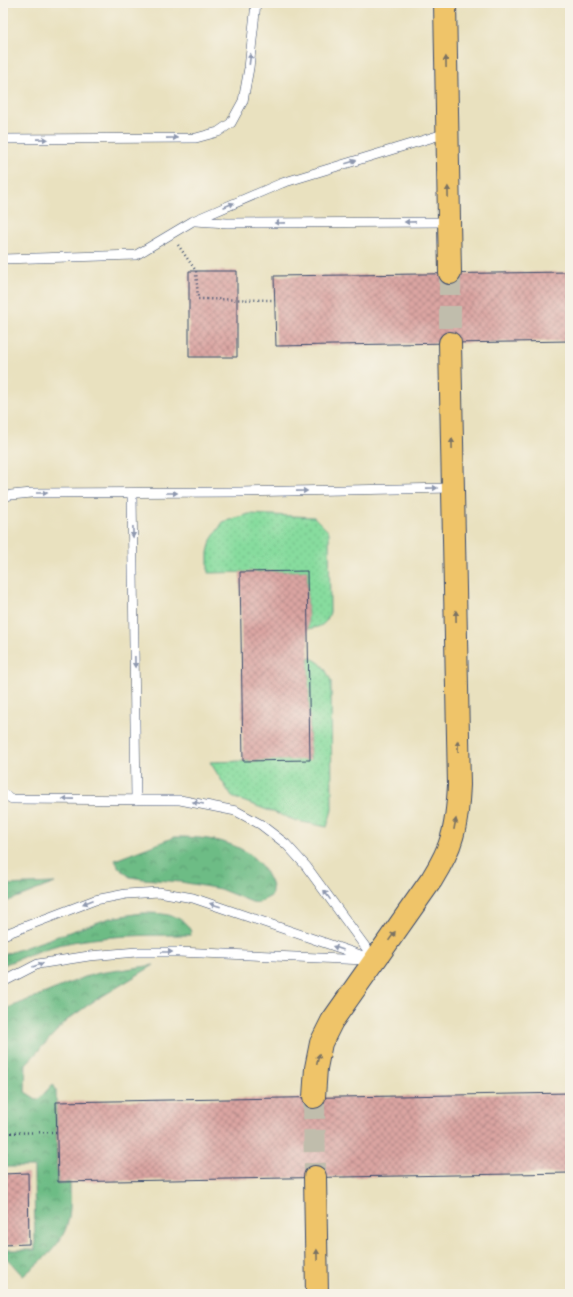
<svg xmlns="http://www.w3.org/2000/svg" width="573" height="1297" font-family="'Balsamiq Sans',sans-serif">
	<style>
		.grass { fill: url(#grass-dots); stroke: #51867e }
		.forest { fill: url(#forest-crowns); stroke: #447672 }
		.building { fill: url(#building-cross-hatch) }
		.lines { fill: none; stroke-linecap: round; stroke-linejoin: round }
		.trunk-tunnel { stroke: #c0bdac; stroke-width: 22; stroke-dasharray: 22 11; stroke-linecap: butt }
		.service-casing { stroke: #3a4a6d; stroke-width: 10 }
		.trunk-casing { stroke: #3a4a6d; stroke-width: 24 }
		.path { stroke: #3a4a6d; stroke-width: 2.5; stroke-dasharray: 1 3; stroke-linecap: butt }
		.service { stroke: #fff; stroke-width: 9 }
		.trunk { stroke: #efc469; stroke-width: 22 }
		.oneway { fill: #8d97ae }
		.oneway2 { fill: #7a7263 }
	</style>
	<defs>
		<pattern id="grass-dots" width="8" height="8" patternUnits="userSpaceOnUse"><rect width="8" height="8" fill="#87dc9e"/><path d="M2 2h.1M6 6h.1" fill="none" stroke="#74bd8a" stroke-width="1.8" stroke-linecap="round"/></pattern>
		<pattern id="forest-crowns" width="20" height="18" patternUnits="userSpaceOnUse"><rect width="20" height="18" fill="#6dbc85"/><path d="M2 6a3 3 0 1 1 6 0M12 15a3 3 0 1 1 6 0" fill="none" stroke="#599970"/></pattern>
		<pattern id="building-cross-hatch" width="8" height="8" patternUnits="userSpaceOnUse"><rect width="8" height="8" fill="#dba5a2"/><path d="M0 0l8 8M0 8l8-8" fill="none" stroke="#b18787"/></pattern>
	</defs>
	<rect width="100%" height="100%" fill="#f7f3e8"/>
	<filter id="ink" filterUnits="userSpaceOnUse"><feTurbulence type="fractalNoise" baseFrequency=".025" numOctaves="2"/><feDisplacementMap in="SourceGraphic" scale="8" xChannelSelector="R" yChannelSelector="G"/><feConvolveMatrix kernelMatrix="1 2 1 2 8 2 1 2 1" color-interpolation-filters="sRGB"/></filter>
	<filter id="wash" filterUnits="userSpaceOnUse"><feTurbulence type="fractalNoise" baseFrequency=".012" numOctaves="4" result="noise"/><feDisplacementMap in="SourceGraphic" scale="16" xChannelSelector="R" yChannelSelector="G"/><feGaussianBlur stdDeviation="0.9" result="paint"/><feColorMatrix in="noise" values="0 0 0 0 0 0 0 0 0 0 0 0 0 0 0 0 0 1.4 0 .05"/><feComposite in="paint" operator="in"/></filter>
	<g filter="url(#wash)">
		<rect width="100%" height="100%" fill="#e9e1bf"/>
		<path class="grass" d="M249 514 314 517 329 532 330 612C326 625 321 627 308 629L307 571 208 573V553L211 540 223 522Z
			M308 657C322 662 325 668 331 681L332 810 327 827 297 821 232 797 210 762 310 759Z"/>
		<path class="forest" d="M175 837C208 837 248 841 266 873 270 881 274 886 271 896L258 903 252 902 220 889 181 882 143 879 130 877 119 868 115 860Z
			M55 883 3 903V885Z
			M141 913C158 913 184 913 191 932L190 935C146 935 101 935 58 945 39 950 21 958 3 965V955L110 918Z
			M154 965 91 1003 66 1021 26 1064 25 1092 38 1100 53 1084 56 1090 57 1183H70C70 1194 71 1206 69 1217 64 1245 43 1259 23 1276L3 1254V1250H35L34 1167H3V1010L85 977 99 973Z"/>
		<g id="blocks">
			<path class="building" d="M189 271H237V357H189Z
				M570 272V341L276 346 274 276Z
				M307 571 310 760 243 761 240 572Z
				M570 1093V1173L58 1182 56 1102Z
				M28 1173 29 1244 3 1245V1174Z"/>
		</g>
	</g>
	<g filter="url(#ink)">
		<use href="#blocks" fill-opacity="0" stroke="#3a4a6d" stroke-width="1"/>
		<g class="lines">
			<path class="trunk-tunnel" d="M450 273V343
				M314 1097 315 1177"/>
			<g class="service-casing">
				<path id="service" d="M3 139 196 138 218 132 231 123 243 101 249 68 256 3
					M195 221 227 223 449 222
					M3 259 136 255 193 221 282 183 447 133
					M132 493 136 800
					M3 497 11 495 32 493 240 492 453 488
					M3 794 12 799 180 800 236 811 260 824 286 844 306 866 375 960
					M3 935 95 900 126 894 159 892 193 898 375 960
					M3 982 38 964 89 956 137 952H178L366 960"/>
			</g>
			<g class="trunk-casing">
				<path id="trunk" d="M445 3 450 273
					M314 1097 316 1068 321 1043 332 1021 432 879C440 866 448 852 452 837 457 820 458 803 459 785L450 343
					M315 1177 317 1294"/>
			</g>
			<path class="path" d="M178 245 196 271 198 299 275 300
				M3 1133 57 1132"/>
			<use href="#service" class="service"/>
			<use href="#trunk" class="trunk"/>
		</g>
		<defs><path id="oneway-solid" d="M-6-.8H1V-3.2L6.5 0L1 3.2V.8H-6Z"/></defs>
		<g class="oneway">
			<use href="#oneway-solid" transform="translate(250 59) rotate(-83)"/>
			<use href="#oneway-solid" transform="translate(172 138) rotate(-1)"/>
			<use href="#oneway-solid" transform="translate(42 139) rotate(-1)"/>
			<use href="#oneway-solid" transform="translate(351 162) rotate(-17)"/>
			<use href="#oneway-solid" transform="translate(229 205) rotate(-23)"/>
			<use href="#oneway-solid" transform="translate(410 222) rotate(179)"/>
			<use href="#oneway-solid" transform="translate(280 223) rotate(179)"/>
			<use href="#oneway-solid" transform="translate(432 488) rotate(-1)"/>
			<use href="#oneway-solid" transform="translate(302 491) rotate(-1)"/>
			<use href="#oneway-solid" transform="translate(42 493)"/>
			<use href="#oneway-solid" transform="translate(172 493)"/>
			<use href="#oneway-solid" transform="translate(133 532) rotate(89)"/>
			<use href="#oneway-solid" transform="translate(135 662) rotate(89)"/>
			<use href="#oneway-solid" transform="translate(68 799) rotate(-179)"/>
			<use href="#oneway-solid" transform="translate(198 803) rotate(-170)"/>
			<use href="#oneway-solid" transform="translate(327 895) rotate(-126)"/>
			<use href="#oneway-solid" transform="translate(88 902) rotate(159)"/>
			<use href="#oneway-solid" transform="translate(215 905) rotate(-162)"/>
			<use href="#oneway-solid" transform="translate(338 948) rotate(-161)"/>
			<use href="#oneway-solid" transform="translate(167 952)"/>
			<use href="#oneway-solid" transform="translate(38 965) rotate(-19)"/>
		</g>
		<g class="oneway2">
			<use href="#oneway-solid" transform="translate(446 62) rotate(-91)"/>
			<use href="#oneway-solid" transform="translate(448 192) rotate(-91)"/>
			<use href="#oneway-solid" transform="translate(452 444) rotate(-91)"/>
			<use href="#oneway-solid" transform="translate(456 616) rotate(-91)"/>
			<use href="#oneway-solid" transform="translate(458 746) rotate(-91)"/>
			<use href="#oneway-solid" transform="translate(455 824) rotate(-79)"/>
			<use href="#oneway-solid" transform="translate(392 936) rotate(-55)"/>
			<use href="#oneway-solid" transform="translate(318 1059) rotate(-77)"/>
			<use href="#oneway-solid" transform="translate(317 1255) rotate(-91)"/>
		</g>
	</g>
	<rect width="573" height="1297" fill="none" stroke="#f7f3e8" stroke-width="16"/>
</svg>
